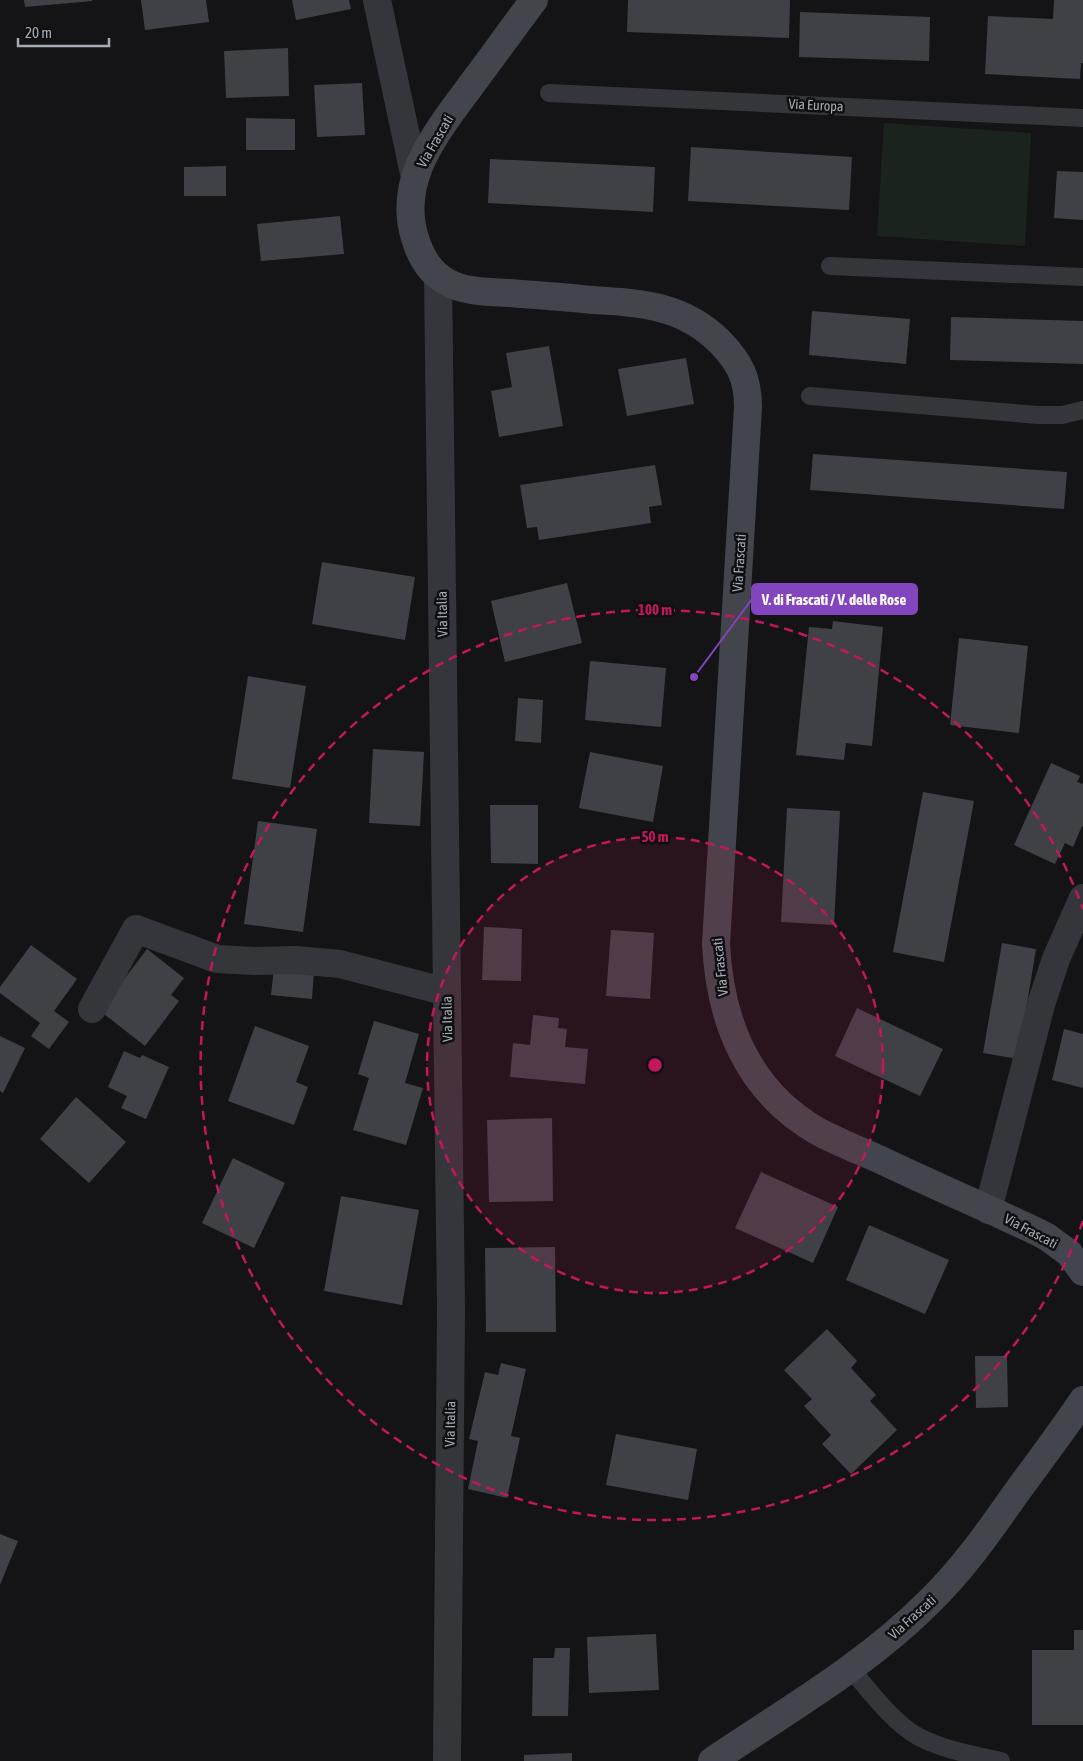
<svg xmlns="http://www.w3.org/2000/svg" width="1083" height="1761" font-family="'Asap Condensed',sans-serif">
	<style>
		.green { fill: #1b241c }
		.building { fill: #3f4146 }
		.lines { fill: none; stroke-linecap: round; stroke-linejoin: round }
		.lane { stroke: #34363b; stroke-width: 18 }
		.street { stroke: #34363b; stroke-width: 28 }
		.secondary { stroke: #42454b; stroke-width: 28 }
		.ring { fill: none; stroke: #c2185b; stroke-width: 2.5; stroke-dasharray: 9 6 }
		.labels { text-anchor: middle; stroke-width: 5; stroke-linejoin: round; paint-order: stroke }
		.street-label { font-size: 14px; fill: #a4abb7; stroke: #0f0f11 }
		.centre { fill: #c2185b; stroke: #0f0f11; stroke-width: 2.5 }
		.ring-label { font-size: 15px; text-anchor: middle; font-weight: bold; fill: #c2185b; stroke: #0f0f11; stroke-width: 5; stroke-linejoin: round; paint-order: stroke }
		.leader { fill: none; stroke: #8345bd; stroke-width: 2 }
		.callout-dot { fill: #8345bd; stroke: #0f0f11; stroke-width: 2 }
		.callout { fill: #8345bd; stroke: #8345bd; stroke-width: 2 }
		.callout-label { font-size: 15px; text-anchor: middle; font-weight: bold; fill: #fff }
	</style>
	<rect width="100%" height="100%" fill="#141416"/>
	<path class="green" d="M884 123 1031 133 1025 246 877 236Z"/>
	<path class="building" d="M24 0H92V1L25 7Z
		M141 0H206L209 22 145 30Z
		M292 0H349L351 9 296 20Z
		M628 0H790L789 38 627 32Z
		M1054 0H1083V63H1081L1080 79 985 74 988 16 1053 19Z
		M800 12 930 17 929 61 799 57Z
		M288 48 289 96 226 98 224 51Z
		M362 83 365 135 317 137 314 85Z
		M246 118 295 119V150H246Z
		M691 147 852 157 849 210 688 201Z
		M490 159 655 167 653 212 488 203Z
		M226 166V196H184V167Z
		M1057 171 1083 172V220L1054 218Z
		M340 216 344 254 261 261 257 224Z
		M812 311 910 319 906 364 809 355Z
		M951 317 1083 321V364L950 360Z
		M549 346 563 426 499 437 491 391 512 387 506 353Z
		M686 358 694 404 627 416 618 369Z
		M813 454 1067 472 1064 509 810 490Z
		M655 465 662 505 649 507 651 523 539 540 537 527 527 528 520 485Z
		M322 562 415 577 405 640 312 624Z
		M567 583 582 643 505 662 491 601Z
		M833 621 883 627 872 746 846 743 844 760 796 755 809 627 832 629Z
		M959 638 1028 646 1019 733 950 725Z
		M590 661 666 668 661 727 585 720Z
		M248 676 306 686 290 788 232 779Z
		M518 698 543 700 541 743 515 741Z
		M373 749 424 752 420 826 369 823Z
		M590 752 663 766 653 822 579 808Z
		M1051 763 1080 776 1077 782 1083 784V827L1082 826 1073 847 1065 843 1055 864 1014 845Z
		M923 792 974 801 944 962 893 952Z
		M490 805H538V864L491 863Z
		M787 808 840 811 834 925 781 922Z
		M258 821 317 829 303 932 244 924Z
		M484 927 522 929 521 981 482 980Z
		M611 930 654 933 650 999 606 996Z
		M1002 943 1036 949 1018 1059 983 1053Z
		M31 945 77 979 54 1011 69 1022 49 1049 31 1036 40 1023 0 993V987Z
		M147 949 184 978 171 995 179 1001 145 1046 100 1011Z
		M274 967 314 972 312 999 271 995Z
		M857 1008 943 1049 920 1096 835 1056Z
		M533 1015 559 1018 558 1028 567 1029 565 1047 588 1049 585 1084 510 1077 513 1043 530 1045Z
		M374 1021 419 1034 405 1083 423 1088 406 1145 353 1130 369 1078 358 1074Z
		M255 1026 309 1046 296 1082 308 1087 294 1125 228 1101Z
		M1064 1029 1083 1034V1088L1052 1080Z
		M0 1036 25 1048 3 1093 0 1091Z
		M124 1051 140 1058 142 1055 169 1067 146 1119 121 1108 127 1096 108 1087Z
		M76 1097 126 1142 89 1183 40 1139Z
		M552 1118 553 1201 489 1202 487 1120Z
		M233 1158 285 1183 254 1248 202 1223Z
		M761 1172 838 1207 813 1263 735 1228Z
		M341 1196 419 1210 402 1305 324 1291Z
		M869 1225 949 1260 925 1314 846 1280Z
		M555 1247 556 1332H486L485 1248Z
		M827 1329 857 1361 851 1368 876 1395 870 1401 897 1430 851 1474 822 1444 831 1435 804 1406 812 1399 784 1370Z
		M975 1356H1007L1008 1407 976 1408Z
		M501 1363 526 1369 511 1436 520 1438 507 1498 468 1489 478 1441 469 1439 485 1372 498 1375Z
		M616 1434 697 1449 688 1500 606 1485Z
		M0 1534 18 1541 0 1585Z
		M1074 1630H1083V1725H1032V1650H1074Z
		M656 1634 659 1690 589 1693 587 1637Z
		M555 1648H570L568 1716H532L533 1658H554Z
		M572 1753V1761H524V1755Z"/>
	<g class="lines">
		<path class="lane" d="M549 93 1083 118
			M830 266 1083 277
			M810 396 1038 415H1062L1083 410
			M850 1668C870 1691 893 1723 919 1737 944 1750 973 1755 1001 1761"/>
		<path class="street" d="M377 0 415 178
			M438 276 451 1309 447 1761
			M92 1009 136 929 217 959 254 961 295 960 340 964 447 992
			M988 1210 1042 1001 1056 959 1083 898"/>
		<path class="secondary" d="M534 0C512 29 491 59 469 88 451 112 432 137 420 164 410 188 407 213 415 238 420 255 430 273 447 282 464 292 490 292 510 293 537 295 565 297 593 300 642 303 684 305 721 343 740 363 748 379 748 407L716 944C720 1022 748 1092 819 1132 840 1143 863 1152 885 1162 923 1180 961 1197 999 1214 1015 1222 1031 1228 1047 1237L1069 1253 1083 1272
			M712 1761C786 1711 865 1666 929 1602 962 1570 988 1533 1014 1496 1037 1464 1061 1433 1083 1400"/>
	</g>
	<circle cx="655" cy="1065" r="228" fill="#c2185b" fill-opacity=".12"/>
	<g class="ring">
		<circle cx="655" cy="1065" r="228"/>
		<path d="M1083 1221A455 455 0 1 1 1083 909"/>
	</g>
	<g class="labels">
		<g class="street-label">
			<text transform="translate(816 105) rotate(3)" y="5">Via Europa</text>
			<text transform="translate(435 141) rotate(-60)" y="5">Via Frascati</text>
			<text transform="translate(739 563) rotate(-86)" y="5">Via Frascati</text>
			<text transform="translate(442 614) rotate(-91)" y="5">Via Italia</text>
			<text transform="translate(720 967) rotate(-96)" y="5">Via Frascati</text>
			<text transform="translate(447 1019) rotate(-91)" y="5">Via Italia</text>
			<text transform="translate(1031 1231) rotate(28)" y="5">Via Frascati</text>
			<text transform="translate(450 1424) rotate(-89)" y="5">Via Italia</text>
			<text transform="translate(912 1617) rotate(-42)" y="5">Via Frascati</text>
		</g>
	</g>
	<circle cx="655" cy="1065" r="8" class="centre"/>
	<g class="ring-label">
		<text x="655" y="615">100 m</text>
		<text x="655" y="842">50 m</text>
	</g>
	<path class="leader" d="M694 677L752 599"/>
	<circle class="callout-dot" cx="694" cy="677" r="5"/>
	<rect class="callout" x="752" y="584" width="165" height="30" rx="5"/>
	<g class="callout-label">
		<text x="834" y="605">V. di Frascati / V. delle Rose</text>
	</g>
	<path d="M18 38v8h91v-8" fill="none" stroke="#a4abb7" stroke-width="2.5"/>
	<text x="25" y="38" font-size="15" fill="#a4abb7" stroke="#0f0f11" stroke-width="4" paint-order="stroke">20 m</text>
</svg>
